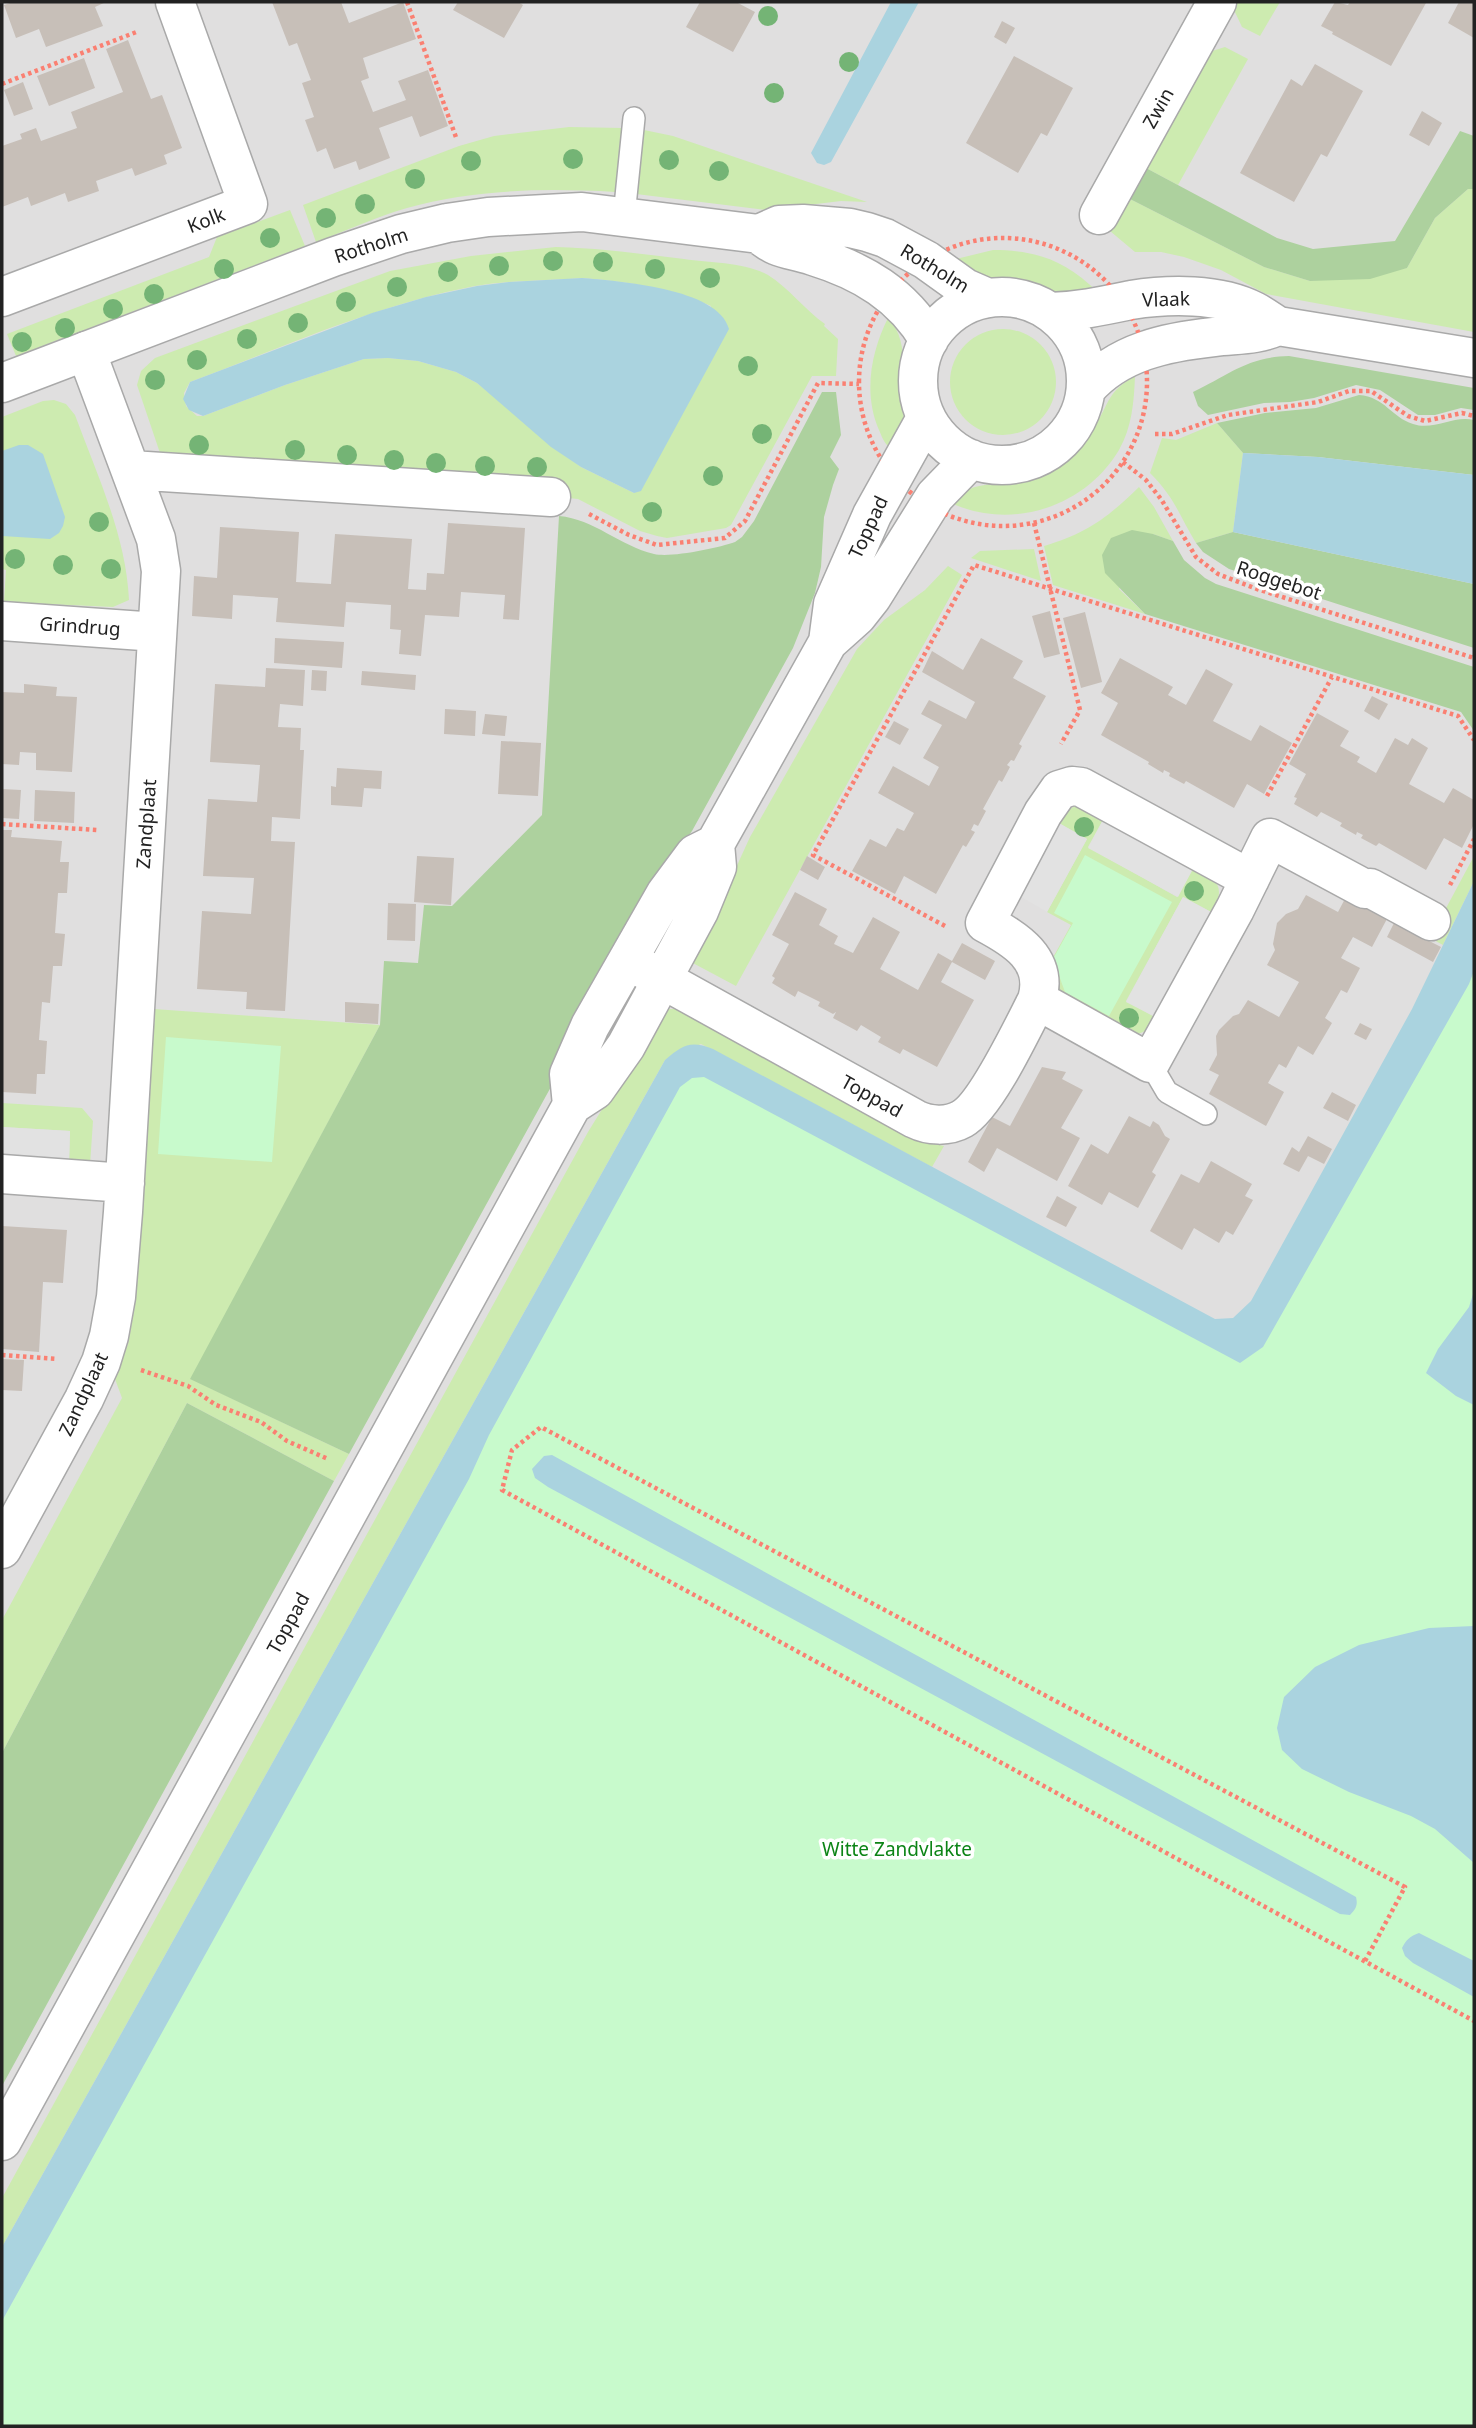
<svg xmlns="http://www.w3.org/2000/svg" width="1476" height="2428" font-family="'Noto Sans',sans-serif">
	<style>
		.residential { fill: #e0dfdf }
		.grass { fill: #cdebb0; fill-rule: evenodd }
		.forest { fill: #add19e }
		.park { fill: #c8facc }
		.parking { fill: #e2e2e2 }
		.water { fill: #aad3df }
		.building { fill: #c7bfb8 }
		.lines { fill: none; stroke-linecap: round; stroke-linejoin: round }
		.service-casing { stroke: #a9a9a9; stroke-width: 24 }
		.minor-casing { stroke: #a9a9a9; stroke-width: 41 }
		.tertiary-casing { stroke: #a9a9a9; stroke-width: 41 }
		.path { stroke: #fa8072; stroke-width: 4.5; stroke-dasharray: 3.5 3.5; stroke-linecap: butt }
		.service { stroke: #fff; stroke-width: 21 }
		.minor { stroke: #fff; stroke-width: 38 }
		.tertiary { stroke: #fff; stroke-width: 38 }
		.tree { fill: #74b475 }
		.labels { text-anchor: middle; stroke-width: 7; stroke-linejoin: round; paint-order: stroke }
		.street-label { font-size: 19px; fill: #222; stroke: #fff }
		.park-label { font-size: 19px; fill: #0c8416; stroke: #fff }
	</style>
	<rect width="100%" height="100%" fill="#f2efe9"/>
	<path class="residential" d="M2 2H1474V2426H2Z"/>
	<path class="grass" d="M1238 2H1280L1260 36 1242 27 1234 10Z
		M1225 47 1248 59 1178 185 1146 168 1209 52Z
		M569 127 623 128 615 192C546 188 474 189 407 208 376 217 346 231 316 242L303 205 459 146 494 136Z
		M644 130 673 136 867 202 841 201 767 210 636 194Z
		M1468 189H1474V332L1266 294 1221 270 1184 257 1161 252H1135L1110 231 1128 198 1264 267 1310 281 1407 268 1435 218Z
		M290 210 305 246 16 356 7 334 209 257 217 237Z
		M556 247C599 248 642 254 684 259 711 263 744 262 768 275 789 288 805 310 825 324L824 326 838 339 836 376H812L731 525 726 528 667 538 657 536 640 531 578 499 161 456 137 385 141 371 155 358 390 271 471 256ZM582 278C630 282 666 287 711 306L634 493 581 467 477 383 456 372 418 361 388 358 364 359 285 385 203 416H197L186 406 184 393 190 382C283 347 376 305 475 286 509 280 547 281 582 278Z
		M993 250C1038 250 1065 261 1098 292L1068 297 1020 284 998 282 981 276 956 259Z
		M888 318C904 334 904 358 903 380 902 396 907 412 901 429 899 435 894 442 890 448 884 443 882 437 879 430 863 393 871 352 888 318Z
		M950 382a53 53 0 1 1 106 0a53 53 0 1 1-106 0Z
		M1135 376C1134 402 1132 427 1119 450 1085 507 1013 530 953 504 956 500 960 495 964 492 977 484 992 484 1006 483 1022 482 1040 476 1053 468 1071 459 1085 442 1095 426 1110 402 1107 392 1135 376Z
		M54 400 66 404 75 415C97 475 126 535 129 600L113 607 4 602 6 570 2 569V417L43 401Z
		M1217 423 1243 453 1233 532 1196 543C1179 515 1175 498 1150 473L1162 438 1176 440Z
		M1139 487 1154 507 1173 541 1153 534 1119 589 1145 614 1053 585 1044 546C1087 533 1106 519 1139 487Z
		M1034 549 1041 581 971 558 980 551Z
		M948 566 962 575 736 986 689 961 713 918 750 837 857 649 884 620 925 590Z
		M1075 806H1079L1104 818 1088 847 1177 897 1194 867C1219 883 1225 884 1213 913L1183 897 1126 1001 1155 1017 1148 1030 1138 1034 1058 990V983L1051 961 1071 925 1047 912 1087 839 1057 822 1063 813Z
		M1474 856V881L1443 945 1430 938Z
		M154 1009 380 1025 191 1379 349 1454 334 1481 187 1403 2 1753V1620L122 1398 115 1379 128 1344 135 1305Z
		M664 1009H682L921 1141 944 1146 932 1167 701 1044 665 1060 2 2247V2198L588 1132Z
		M2 1103 82 1108 93 1121 90 1165 69 1163 70 1131 2 1127Z"/>
	<path class="forest" d="M1460 131 1474 136V189H1468L1435 218 1407 268 1370 279 1310 281 1264 267 1128 198 1146 168 1277 238 1313 249 1395 241Z
		M1289 356 1474 388V410L1461 408 1435 415H1418L1380 390 1356 385 1314 398 1290 402 1264 403 1208 415 1198 406 1193 392C1229 375 1247 357 1289 356Z
		M822 392H836L841 435 830 457 839 469 833 485 824 517 821 567 815 593 793 648 692 831 657 878 552 1085 349 1454 190 1379 380 1025 384 961 418 963 424 905 452 906 542 815 559 516C594 519 620 546 654 554 671 558 718 548 735 542L742 537 754 521Z
		M1359 395C1385 397 1391 417 1413 424 1434 431 1453 415 1474 420V475L1318 457 1243 453 1217 423 1265 413 1316 408Z
		M1132 530 1153 534 1173 541 1184 560 1205 578 1216 584 1474 667V731L1461 712 1145 614 1105 573 1102 555 1111 538Z
		M1233 532 1474 584V648L1229 569 1203 552 1196 543Z
		M187 1403 334 1481 2 2086V1753Z"/>
	<path class="park" d="M1085 855 1172 902 1109 1016 1065 992 1053 959 1073 923 1054 913Z
		M1474 912V2426H2V2281L673 1067 705 1059 1240 1347Z
		M166 1037 281 1046 272 1162 158 1154Z"/>
	<path class="parking" d="M1104 818 1194 867 1178 897 1088 848Z
		M1057 822 1087 839 1047 912 1018 895Z
		M1183 897 1213 913 1155 1017 1126 1002Z
		M2 1127 70 1131 69 1163 2 1159Z"/>
	<path class="water" d="M891 2H919L831 162 824 165 817 163 811 153Z
		M582 278C617 281 719 288 729 329L641 491 634 493 581 467 551 447 477 383 456 372 418 361 388 358 364 359 285 385 203 416 189 410 183 399 190 382 372 313 426 297 477 286 509 282Z
		M19 445H28L43 454 65 517 63 526 59 533 50 539 2 536V451Z
		M1243 453 1318 457 1474 475V584L1233 532Z
		M1474 881V971L1469 984 1263 1347 1240 1363 704 1077 692 1078 680 1087 489 1435 469 1479 2 2321V2247L665 1060C683 1045 690 1040 713 1049L1215 1319 1233 1318 1251 1301 1412 1009Z
		M1474 1291V1405L1456 1396 1426 1373 1438 1349 1469 1307Z
		M552 1455 1340 1888 1356 1897C1358 1905 1356 1909 1350 1915L1340 1914 548 1487 535 1478 532 1469 544 1456Z
		M1474 1626V1863L1435 1829 1411 1816 1349 1792 1302 1769 1282 1750 1277 1728 1284 1697 1315 1667 1359 1645 1429 1628Z
		M1419 1933 1474 1961V1997L1413 1963 1405 1956 1402 1948C1406 1940 1410 1936 1419 1933Z"/>
	<path class="building" d="M13 2H106L95 7 103 26 46 47 39 29 16 38 4 5Z
		M272 2H341L349 23 403 2 416 39 363 58 369 78 361 81 373 112 406 100 398 81 428 70 448 126 420 137 412 116 379 128 390 158 359 170 356 161 334 169 326 148 317 152 305 120 314 117 302 83 311 80 297 43 289 46Z
		M458 2H518L523 5 504 38 453 10Z
		M700 2H736L755 12 733 52 686 27Z
		M1335 2 1348 5 1350 2 1426 3 1391 66 1332 34 1333 32 1321 26Z
		M1459 2 1474 3V38L1448 23Z
		M1002 21 1015 28 1006 44 994 37Z
		M128 40 151 99 162 95 182 148 164 155 167 164 135 176 132 168 96 181 99 191 68 202 65 193 31 206 28 197 2 207V146L22 139 20 134 36 128 41 141 77 128 71 112 123 92 106 49Z
		M1014 56 1073 88 1047 136 1041 133 1018 173 966 143Z
		M84 58 95 88 49 106 37 76Z
		M1315 64 1363 91 1327 157 1321 154 1294 202 1240 173 1291 79 1302 86Z
		M23 82 33 109 14 116 4 90Z
		M1422 111 1442 123 1429 146 1409 135Z
		M448 523 525 528 519 620 503 619 505 595 461 592 459 617 425 615 421 656 399 654 401 630 390 629 391 605 346 602 344 627 276 622 278 598 233 595 232 619 192 616 194 576 217 578 220 527 299 532 296 582 331 584 335 534 412 539 408 589 426 590 427 573 444 574Z
		M1050 611 1060 654 1044 658 1032 616Z
		M1085 612 1102 682 1081 688 1063 618Z
		M275 638 344 642 342 668 274 663Z
		M981 638 1023 661 1013 678 1046 696 1019 744 1022 746 1014 761 1011 760 1007 765 1010 767 1002 782 999 780 983 809 986 811 978 826 974 824 971 830 975 832 966 847 963 845 936 894 904 876 895 894 852 871 870 839 886 847 897 828 904 831 914 813 878 793 893 766 929 786 939 767 923 758 942 725 921 714 929 700 966 719 975 702 922 672 932 651 963 670Z
		M1120 658 1173 687 1168 695 1186 705 1206 669 1233 684 1213 721 1251 741 1260 725 1292 743 1264 794 1247 784 1234 808 1186 781 1184 784 1169 776 1170 773 1164 770 1163 773 1148 764 1149 762 1101 735 1118 703 1101 693Z
		M266 668 305 670 303 706 280 704 278 727 301 728 300 750H304L300 819 272 817 271 841 295 842 285 1011 246 1009 247 992 197 989 202 911 251 914 254 878 203 876 208 799 257 802 260 765 210 762 215 684 265 687Z
		M312 670 327 671 326 691 311 690Z
		M362 671 416 675 415 690 361 685Z
		M24 684 57 687 56 696 77 697 72 772 36 770V753L20 752 19 765 2 764V692L24 693Z
		M1372 696 1388 704 1379 720 1364 711Z
		M445 709 476 711 475 736 444 734Z
		M1317 713 1349 731 1340 746 1360 757 1357 762 1376 773 1395 738 1408 745 1412 738 1428 748 1409 784 1444 803 1453 788 1474 800V824L1462 848 1444 838 1426 870 1379 843 1376 846 1361 838 1363 835 1357 832 1356 835 1340 826 1342 823 1321 812 1317 817 1294 804 1297 798 1294 797 1306 774 1289 764Z
		M485 714 507 716 505 736 482 734Z
		M894 721 909 729 900 745 885 737Z
		M501 741 541 743 538 796 498 794Z
		M337 768 382 771 381 789 364 788 362 807 331 805V786L336 787Z
		M2 789 21 790 19 819 2 818Z
		M35 790 75 792 74 823 34 821Z
		M2 830H12L11 837 62 841 60 862H69L67 893H58L55 933 65 934 62 966H53L50 1003 42 1002 39 1040 47 1041 46 1057 45 1074H37L36 1094 2 1092Z
		M417 856 454 858 451 905 414 902Z
		M807 856 825 867 818 880 800 870Z
		M795 892 827 909 819 925 838 936 834 944 853 953 873 917 900 932 880 969 918 990 938 953 952 961 962 943 995 961 985 980 952 962 941 982 974 1000 937 1067 903 1049 900 1054 878 1042 881 1037 861 1025 857 1031 833 1018 836 1012 833 1014 818 1006 820 1002 798 991 795 997 772 983 775 978 772 976 789 944 772 935Z
		M1306 895 1338 912 1347 895 1388 917 1372 947 1353 937 1341 958 1360 968 1347 993 1341 990 1325 1018 1332 1023 1313 1055 1298 1046 1286 1068 1279 1064 1268 1083 1284 1092 1266 1126 1209 1094 1219 1075 1209 1070 1217 1055 1216 1036 1219 1030 1233 1016 1239 1014 1248 1000 1279 1017 1299 982 1267 965 1275 950 1273 944 1277 923 1286 914 1298 909Z
		M388 903 416 904 415 941 387 940Z
		M1394 923 1441 947 1433 962 1387 937Z
		M345 1002 379 1004 378 1024 345 1022Z
		M1360 1023 1372 1029 1366 1040 1354 1034Z
		M1042 1067 1066 1072 1062 1079 1083 1090 1061 1128 1080 1138 1057 1181 997 1148 984 1172 968 1162 992 1117 1010 1126Z
		M1332 1092 1356 1105 1348 1121 1323 1108Z
		M1129 1116 1150 1127 1153 1121 1159 1125 1165 1136 1170 1139 1152 1172 1156 1175 1138 1208 1109 1192 1102 1205 1068 1186 1091 1144 1108 1154Z
		M1308 1136 1332 1149 1324 1164 1308 1156 1299 1172 1283 1164 1292 1147 1299 1152Z
		M1211 1161 1252 1184 1245 1196 1253 1200 1233 1235 1226 1231 1219 1243 1194 1228 1182 1250 1150 1231 1181 1174 1199 1183Z
		M1057 1196 1077 1207 1066 1227 1046 1217Z
		M2 1226 67 1230 63 1283 43 1282 39 1352 2 1349Z
		M2 1359 24 1360 22 1391 2 1390Z"/>
	<g class="lines">
		<g class="service-casing">
			<path id="service" d="M624 216 634 118
				M1150 1063 1167 1092 1206 1114"/>
		</g>
		<g class="minor-casing">
			<path id="minor" d="M1099 215 1217 2
				M2 297 248 204 175 2
				M131 470 551 497
				M2 621 157 632
				M633 963 915 1119C929 1126 948 1127 962 1119 986 1106 1023 1027 1037 1000 1049 959 1015 939 985 923L1043 813 1059 790 1072 786 1081 787 1250 879
				M1037 1000 1150 1063 1235 909 1270 838 1365 889 1370 888 1431 921
				M2 1174 125 1183
				M2 1549 84 1399 101 1362 109 1336 116 1297 123 1212 161 571 156 539 86 351"/>
		</g>
		<g class="tertiary-casing">
			<path id="tertiary" d="M759 234C778 251 790 248 813 256 862 271 903 295 929 340
				M918 381a84 84 0 1 1 168 0a84 84 0 1 1-168 0Z
				M1050 312C1079 311 1102 306 1131 300 1169 294 1219 293 1254 311 1262 315 1270 321 1278 326L1474 358
				M2 383 333 257 401 234 447 223 488 217 582 212 759 234 779 225 803 224 850 228 867 232 885 238 926 260 965 288 988 298
				M1086 389C1118 352 1166 342 1214 337 1238 334 1255 336 1278 326
				M828 642 833 604 872 515 926 418
				M572 1105 569 1074 590 1026 666 893 695 854 715 844 828 642 857 616 872 597 935 496 971 459
				M2 2141 572 1105 595 1090 626 1046 639 1022 699 911 717 867 715 844"/>
		</g>
		<path class="path" d="M407 2 457 140
			M2 84 139 31
			M859 382a144 144 0 1 1 288 0a144 144 0 1 1-288 0Z
			M1155 434H1172L1228 415 1318 402 1349 391H1371L1408 416 1425 421 1462 413 1474 416
			M1123 462 1146 480 1161 499 1196 557 1218 574 1257 589 1474 658
			M589 514 629 535 657 545 725 538 745 521 818 383 859 384
			M1034 523 1080 710 1061 744
			M1267 796 1332 677
			M2 824 97 830
			M1450 885 1474 839
			M945 926 813 855 974 565 1458 716 1474 740
			M2 1355 57 1359
			M141 1370 188 1386 216 1405 261 1422 287 1441 328 1459
			M1365 1961 1405 1887 541 1427 512 1450 502 1490 1474 2021"/>
		<use href="#service" class="service"/>
		<use href="#minor" class="minor"/>
		<use href="#tertiary" class="tertiary"/>
	</g>
	<g class="tree">
		<circle cx="768" cy="16" r="10"/>
		<circle cx="849" cy="62" r="10"/>
		<circle cx="774" cy="93" r="10"/>
		<circle cx="573" cy="159" r="10"/>
		<circle cx="669" cy="160" r="10"/>
		<circle cx="471" cy="161" r="10"/>
		<circle cx="719" cy="171" r="10"/>
		<circle cx="415" cy="179" r="10"/>
		<circle cx="365" cy="204" r="10"/>
		<circle cx="326" cy="218" r="10"/>
		<circle cx="270" cy="238" r="10"/>
		<circle cx="553" cy="261" r="10"/>
		<circle cx="603" cy="262" r="10"/>
		<circle cx="499" cy="266" r="10"/>
		<circle cx="224" cy="269" r="10"/>
		<circle cx="655" cy="269" r="10"/>
		<circle cx="448" cy="272" r="10"/>
		<circle cx="710" cy="278" r="10"/>
		<circle cx="397" cy="287" r="10"/>
		<circle cx="154" cy="294" r="10"/>
		<circle cx="346" cy="302" r="10"/>
		<circle cx="113" cy="309" r="10"/>
		<circle cx="298" cy="323" r="10"/>
		<circle cx="65" cy="328" r="10"/>
		<circle cx="247" cy="339" r="10"/>
		<circle cx="22" cy="342" r="10"/>
		<circle cx="197" cy="360" r="10"/>
		<circle cx="748" cy="366" r="10"/>
		<circle cx="155" cy="380" r="10"/>
		<circle cx="762" cy="434" r="10"/>
		<circle cx="199" cy="445" r="10"/>
		<circle cx="295" cy="450" r="10"/>
		<circle cx="347" cy="455" r="10"/>
		<circle cx="394" cy="460" r="10"/>
		<circle cx="436" cy="463" r="10"/>
		<circle cx="485" cy="466" r="10"/>
		<circle cx="537" cy="467" r="10"/>
		<circle cx="713" cy="476" r="10"/>
		<circle cx="652" cy="512" r="10"/>
		<circle cx="99" cy="522" r="10"/>
		<circle cx="15" cy="559" r="10"/>
		<circle cx="63" cy="565" r="10"/>
		<circle cx="111" cy="569" r="10"/>
		<circle cx="1084" cy="827" r="10"/>
		<circle cx="1194" cy="891" r="10"/>
		<circle cx="1129" cy="1018" r="10"/>
	</g>
	<g class="labels">
		<g class="street-label">
			<text transform="translate(1158 108) rotate(-61)" y="7">Zwin</text>
			<text transform="translate(206 220) rotate(-21)" y="7">Kolk</text>
			<text transform="translate(371 245) rotate(-18)" y="7">Rotholm</text>
			<text transform="translate(935 268) rotate(31)" y="7">Rotholm</text>
			<text transform="translate(1166 299) rotate(-2)" y="7">Vlaak</text>
			<text transform="translate(868 527) rotate(-65)" y="7">Toppad</text>
			<text transform="translate(1279 580) rotate(18)" y="7">Roggebot</text>
			<text transform="translate(80 626) rotate(4)" y="7">Grindrug</text>
			<text transform="translate(146 824) rotate(-86)" y="7">Zandplaat</text>
			<text transform="translate(872 1096) rotate(29)" y="7">Toppad</text>
			<text transform="translate(83 1394) rotate(-65)" y="7">Zandplaat</text>
			<text transform="translate(288 1623) rotate(-61)" y="7">Toppad</text>
		</g>
		<g class="park-label">
			<text x="897" y="1856">Witte Zandvlakte</text>
		</g>
	</g>
	<rect width="1476" height="2428" fill="none" stroke="#222222" stroke-width="7"/>
</svg>
